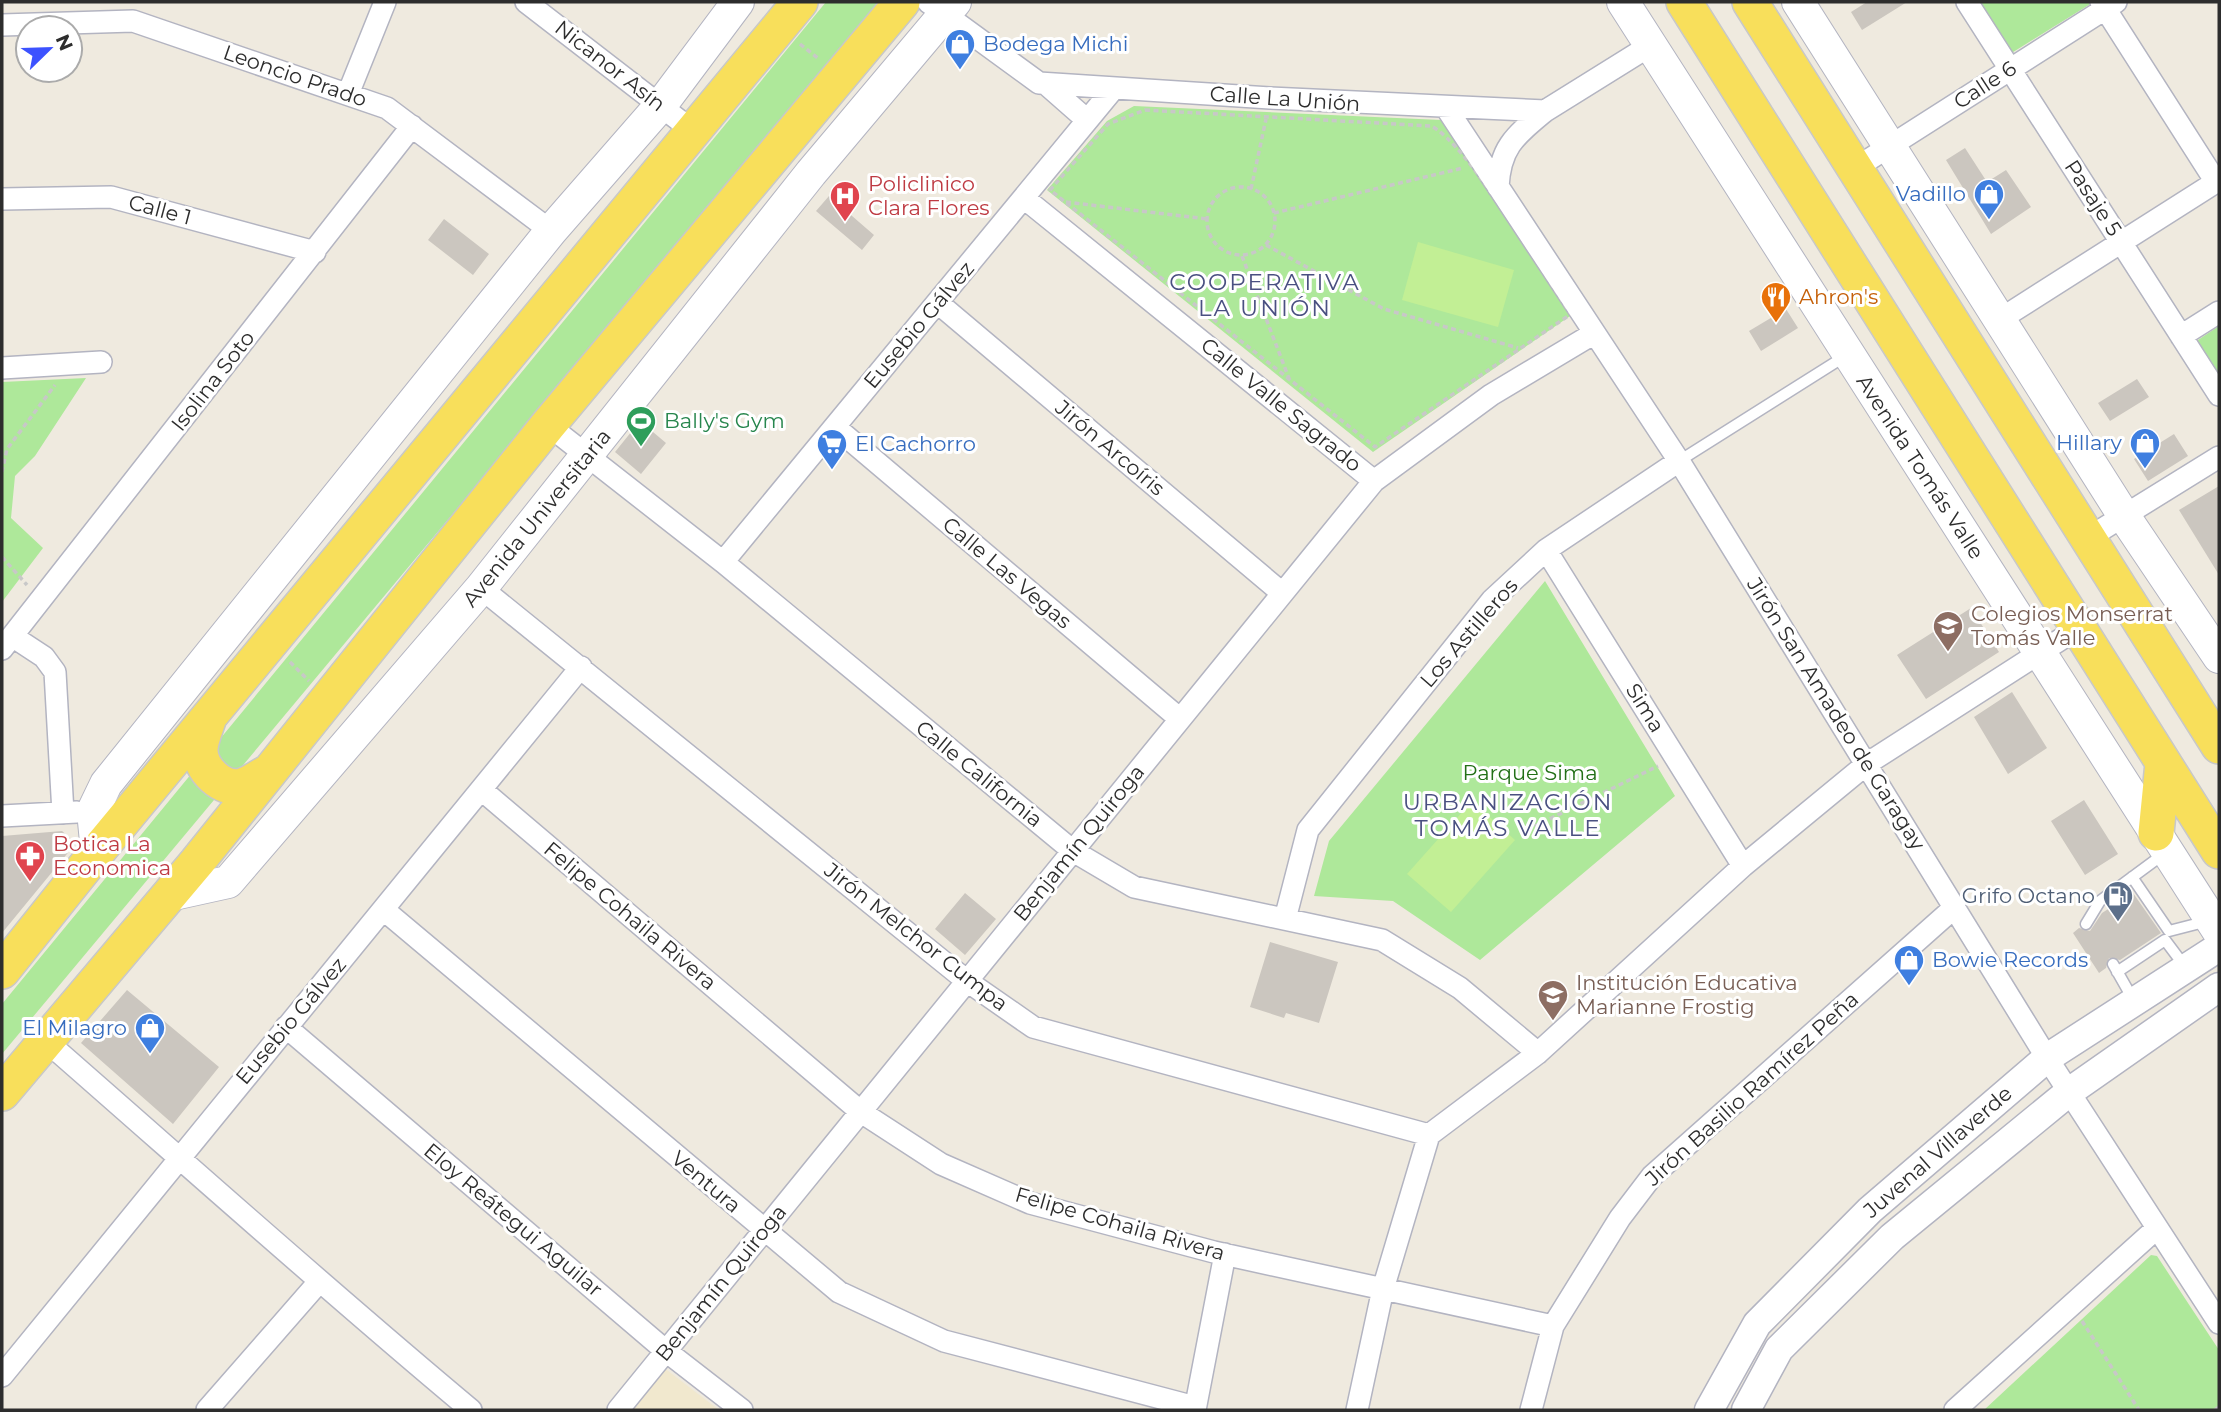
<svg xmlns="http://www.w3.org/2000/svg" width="2221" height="1412" font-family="Montserrat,sans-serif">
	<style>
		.education { fill: #f1e8ce }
		.green { fill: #aee89a }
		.pitch { fill: #c2ef95 }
		.building { fill: #cbc6bf }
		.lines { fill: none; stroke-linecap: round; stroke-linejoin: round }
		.service-casing { stroke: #b3b4c1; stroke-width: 13 }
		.minor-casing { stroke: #b3b4c1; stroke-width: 24 }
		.tertiary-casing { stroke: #b3b4c1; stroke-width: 31 }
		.secondary-casing { stroke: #b3b4c1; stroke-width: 34 }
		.primary-casing { stroke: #c8c8c8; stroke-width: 38 }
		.path { stroke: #c8c8c8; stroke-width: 3.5; stroke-dasharray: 5 3.5; stroke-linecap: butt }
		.service { stroke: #fff; stroke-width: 10 }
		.minor { stroke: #fff; stroke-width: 21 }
		.tertiary { stroke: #fff; stroke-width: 28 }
		.secondary { stroke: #fff; stroke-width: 32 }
		.primary { stroke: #f8df5b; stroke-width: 35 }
		.labels { text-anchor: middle; stroke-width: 6; stroke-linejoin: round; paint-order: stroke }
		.shop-label { font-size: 21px; fill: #366cbe; stroke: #fff; text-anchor: start }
		.street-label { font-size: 21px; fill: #2d2d2d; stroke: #fff }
		.health-label { font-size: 21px; fill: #be3a42; stroke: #fff; text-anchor: start }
		.food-label { font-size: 21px; fill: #c56008; stroke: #fff; text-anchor: start }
		.leisure-label { font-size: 21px; fill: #27864d; stroke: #fff; text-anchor: start }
		.education-label { font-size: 21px; fill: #785e54; stroke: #fff; text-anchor: start }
		.park-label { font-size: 21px; fill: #237017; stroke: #fff }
		.service-label { font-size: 21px; fill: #4e5e75; stroke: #fff; text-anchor: end }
		.neighbourhood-label { font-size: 23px; letter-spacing: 2px; fill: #4a5081; stroke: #fff }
	</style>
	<rect width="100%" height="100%" fill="#efeadf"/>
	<path class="education" d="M659 1364 719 1410H622Z"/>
	<path class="green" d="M826 2H880L2 1054V1004Z
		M1978 2H2091L2092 3 2010 54Z
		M1134 106 1441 120 1573 314 1373 452 1047 190 1107 121Z
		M2219 326V379L2195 342Z
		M86 378 35 456 15 476 11 518 43 548 2 602V382Z
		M1545 581 1675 796 1480 960 1393 901 1314 896 1329 841Z
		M2151 1255 2157 1256 2219 1350V1410H1984Z"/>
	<path class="pitch" d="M1418 242 1514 270 1498 327 1402 300Z
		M1472 801 1515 840 1451 912 1407 874Z"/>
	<path class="building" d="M1867 2H1907L1862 30 1851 12Z
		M1965 148 1987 182 2006 170 2031 207 1991 234 1946 160Z
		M829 196 874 235 862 250 816 211Z
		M444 219 489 254 473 275 428 240Z
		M1786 309 1798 328 1761 351 1749 331Z
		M2137 379 2149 397 2110 421 2098 403Z
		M640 421 666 443 641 474 615 452Z
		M2174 434 2188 456 2148 481 2134 459Z
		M2219 486V575L2179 510Z
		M1971 608 1999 652 1926 699 1897 655Z
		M2012 692 2047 748 2008 774 1974 717Z
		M2084 800 2118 854 2085 875 2051 821Z
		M62 831 76 843 2 933V836Z
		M965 893 996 919 965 955 935 929Z
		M2133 893 2161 933 2120 960 2109 958 2106 968 2099 973 2073 933 2079 928 2090 931 2102 913Z
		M1270 942 1338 962 1319 1023 1286 1013 1284 1018 1250 1007Z
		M127 990 219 1067 173 1124 81 1043Z"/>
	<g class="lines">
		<g class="service-casing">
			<path id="service" d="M1679 461 1847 355
				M2132 877 2169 931 2208 921
				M2086 924 2100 901 2165 853
				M2113 964 2134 1001
				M2117 972 2165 940 2186 968"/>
		</g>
		<g class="minor-casing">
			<path id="minor" d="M526 2 693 131
				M928 2 1039 83 1270 98 1545 111 1651 45
				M1967 2 2219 395
				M2101 2 2216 182
				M2 25 133 21 387 108 551 231
				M1046 84 1087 120
				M348 94 385 2
				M1447 109 1679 461 2047 1058 2219 1323
				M1854 169 2116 2
				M1498 187C1500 147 1515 136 1545 111
				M1024 198 1374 481
				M2 199 111 197 315 252
				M938 303 1282 593
				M1999 320 2219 180
				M2181 336 2219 312
				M2 368 101 362
				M548 425 723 562 1073 851 1134 887 1382 940 1460 988 1538 1053
				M835 427 1180 719
				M2088 538 2219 457
				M1546 550 1743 866
				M723 562 1114 88
				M481 588 967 981 1033 1027 1429 1135
				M12 636 44 657 55 672 63 813
				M2 649 412 126
				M483 791 861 1112 941 1164 1030 1203 1214 1252 1553 1326
				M2 816 77 812
				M384 910 839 1292 944 1341 1195 1407
				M1285 919 1308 830 1492 600 1546 550 1679 461
				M286 1027 666 1351 742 1410
				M46 1041C188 1165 327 1290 471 1410
				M2 1376 581 667
				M207 1410 318 1283
				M618 1410 1374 481 1491 395 1593 334
				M1195 1410 1225 1254
				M1357 1410 1383 1289 1429 1135 1538 1053 1743 866 1868 763 2077 629
				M1531 1410 1553 1326 1620 1218 1652 1176 1955 907
				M1955 1410 2157 1228"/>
		</g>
		<g class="tertiary-casing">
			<path id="tertiary" d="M1709 1410 1757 1324 1870 1210 2047 1058 2219 947
				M1746 1410 1779 1349 1892 1237 2069 1092 2219 987"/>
		</g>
		<g class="secondary-casing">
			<path id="secondary" d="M1623 2 2219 932
				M1798 2 2124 516 2219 657
				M97 852 93 811 106 784 551 231 661 105 738 2
				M169 895 228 882 481 588 811 173 955 2"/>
		</g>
		<g class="primary-casing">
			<path id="primary" d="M1684 2 2219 851
				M1750 2 2219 746
				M209 717C206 727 200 740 200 750 200 769 222 791 242 786 250 784 259 777 267 773
				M2156 833 2163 763
				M2 971 97 852 800 2
				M2 1093 197 862 548 425 902 2"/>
		</g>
		<path class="path" d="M800 44 819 59
			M1145 110 1431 126C1468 144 1543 273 1571 314L1375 447 1050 190 1108 124Z
			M1207 221a34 34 0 1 1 68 0a34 34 0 1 1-68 0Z
			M1251 189 1266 119
			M1066 202 1207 219
			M1274 213 1463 168
			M1266 245 1384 309 1518 348
			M1242 256 1290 381
			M2 472 7 449 55 385
			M2 557 27 585
			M290 662 309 681
			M1527 830 1658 766
			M2082 1321 2139 1410
			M2215 1410 2219 1407"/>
		<use href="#service" class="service"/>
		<use href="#minor" class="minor"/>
		<use href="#tertiary" class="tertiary"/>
		<use href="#secondary" class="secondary"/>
		<use href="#primary" class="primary"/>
	</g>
	<defs>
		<g id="shop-pin" transform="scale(1.575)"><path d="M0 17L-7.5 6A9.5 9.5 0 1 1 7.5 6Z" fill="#3f7fe0" stroke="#fff"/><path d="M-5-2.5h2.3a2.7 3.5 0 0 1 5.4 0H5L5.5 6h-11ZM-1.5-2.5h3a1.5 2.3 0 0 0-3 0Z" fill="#fff"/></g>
		<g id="hospital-pin" transform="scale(1.575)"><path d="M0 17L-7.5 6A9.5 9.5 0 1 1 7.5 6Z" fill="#e0444e" stroke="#fff"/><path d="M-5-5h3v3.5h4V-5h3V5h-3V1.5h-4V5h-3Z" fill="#fff"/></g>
		<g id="restaurant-pin" transform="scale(1.575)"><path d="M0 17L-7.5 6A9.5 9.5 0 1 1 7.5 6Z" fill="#e8710a" stroke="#fff"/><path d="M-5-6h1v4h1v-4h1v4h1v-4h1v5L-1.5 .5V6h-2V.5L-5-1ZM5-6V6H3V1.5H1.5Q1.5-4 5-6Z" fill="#fff"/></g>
		<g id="stadium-pin" transform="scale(1.575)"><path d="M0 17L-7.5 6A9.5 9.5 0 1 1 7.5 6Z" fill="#2e9e5b" stroke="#fff"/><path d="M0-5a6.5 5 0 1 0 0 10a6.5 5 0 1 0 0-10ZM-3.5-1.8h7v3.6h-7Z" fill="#fff"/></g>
		<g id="supermarket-pin" transform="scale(1.575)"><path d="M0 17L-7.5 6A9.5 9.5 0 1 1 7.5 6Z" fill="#3f7fe0" stroke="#fff"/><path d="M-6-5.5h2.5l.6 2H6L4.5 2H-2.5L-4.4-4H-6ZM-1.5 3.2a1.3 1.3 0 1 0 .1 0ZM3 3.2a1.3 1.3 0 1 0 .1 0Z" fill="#fff"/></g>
		<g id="school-pin" transform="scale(1.575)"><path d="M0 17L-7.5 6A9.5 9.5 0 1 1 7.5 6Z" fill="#8d6e63" stroke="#fff"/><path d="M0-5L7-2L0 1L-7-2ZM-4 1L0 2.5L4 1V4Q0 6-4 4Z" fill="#fff"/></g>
		<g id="pharmacy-pin" transform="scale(1.575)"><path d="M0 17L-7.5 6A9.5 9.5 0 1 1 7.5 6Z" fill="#e0444e" stroke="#fff"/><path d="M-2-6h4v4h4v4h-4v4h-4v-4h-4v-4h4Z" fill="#fff"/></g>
		<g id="fuel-pin" transform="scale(1.575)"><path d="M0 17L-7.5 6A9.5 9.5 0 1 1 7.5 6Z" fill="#5c6f8a" stroke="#fff"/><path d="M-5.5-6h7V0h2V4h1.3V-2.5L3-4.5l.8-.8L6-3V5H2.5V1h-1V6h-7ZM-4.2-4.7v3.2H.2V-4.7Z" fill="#fff"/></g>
	</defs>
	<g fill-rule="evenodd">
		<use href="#shop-pin" x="960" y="44"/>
		<use href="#shop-pin" x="1989" y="194"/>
		<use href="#hospital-pin" x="845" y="196"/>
		<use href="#restaurant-pin" x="1776" y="297"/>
		<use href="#stadium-pin" x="641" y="421"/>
		<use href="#shop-pin" x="2145" y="443"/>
		<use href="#supermarket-pin" x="832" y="444"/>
		<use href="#school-pin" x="1948" y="626"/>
		<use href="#pharmacy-pin" x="30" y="856"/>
		<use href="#fuel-pin" x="2118" y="896"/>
		<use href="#shop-pin" x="1909" y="960"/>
		<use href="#school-pin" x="1553" y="995"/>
		<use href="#shop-pin" x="150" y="1028"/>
	</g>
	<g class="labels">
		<g class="shop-label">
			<text x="983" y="51">Bodega Michi</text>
			<text x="1966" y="201" text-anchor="end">Vadillo</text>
			<text x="2122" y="450" text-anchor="end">Hillary</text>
			<text x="855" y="451">El Cachorro</text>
			<text x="1932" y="967">Bowie Records</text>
			<text x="127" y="1035" text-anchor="end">El Milagro</text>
		</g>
		<g class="street-label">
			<text transform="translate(610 66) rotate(38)" y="7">Nicanor Asín</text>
			<text transform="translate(295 76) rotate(19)" y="7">Leoncio Prado</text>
			<text transform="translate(1985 85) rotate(-33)" y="7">Calle 6</text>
			<text transform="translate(1285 99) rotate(4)" y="7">Calle La Unión</text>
			<text transform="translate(2093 198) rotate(57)" y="7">Pasaje 5</text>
			<text transform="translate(160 210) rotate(15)" y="7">Calle 1</text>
			<text transform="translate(919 325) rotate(-50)" y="7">Eusebio Gálvez</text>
			<text transform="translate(213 381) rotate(-52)" y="7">Isolina Soto</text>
			<text transform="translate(1281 405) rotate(39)" y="7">Calle Valle Sagrado</text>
			<text transform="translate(1110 448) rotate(40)" y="7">Jirón Arcoíris</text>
			<text transform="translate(1920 467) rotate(57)" y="7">Avenida Tomás Valle</text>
			<text transform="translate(537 518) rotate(-51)" y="7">Avenida Universitaria</text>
			<text transform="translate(1007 573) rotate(40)" y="7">Calle Las Vegas</text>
			<text transform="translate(1469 633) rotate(-49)" y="7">Los Astilleros</text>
			<text transform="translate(1645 708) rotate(58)" y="7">Sima</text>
			<text transform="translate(1836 714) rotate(58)" y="7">Jirón San Amadeo de Garagay</text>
			<text transform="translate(979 774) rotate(39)" y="7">Calle California</text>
			<text transform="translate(1079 843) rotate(-51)" y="7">Benjamín Quiroga</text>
			<text transform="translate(630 916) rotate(40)" y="7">Felipe Cohaila Rivera</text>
			<text transform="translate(916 937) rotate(38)" y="7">Jirón Melchor Cumpa</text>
			<text transform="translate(291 1021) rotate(-50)" y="7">Eusebio Gálvez</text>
			<text transform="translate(1752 1089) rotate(-42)" y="7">Jirón Basilio Ramírez Peña</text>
			<text transform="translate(1938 1152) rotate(-41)" y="7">Juvenal Villaverde</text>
			<text transform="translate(706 1182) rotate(40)" y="7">Ventura</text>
			<text transform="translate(513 1220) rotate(40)" y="7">Eloy Reátegui Aguilar</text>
			<text transform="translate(1120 1224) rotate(16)" y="7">Felipe Cohaila Rivera</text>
			<text transform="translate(721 1283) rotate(-51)" y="7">Benjamín Quiroga</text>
		</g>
		<g class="health-label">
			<text x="868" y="191">Policlinico<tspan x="868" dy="24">Clara Flores</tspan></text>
			<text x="53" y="851">Botica La<tspan x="53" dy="24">Economica</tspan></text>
		</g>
		<g class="food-label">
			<text x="1799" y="304">Ahron's</text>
		</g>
		<g class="leisure-label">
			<text x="664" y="428">Bally's Gym</text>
		</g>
		<g class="education-label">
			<text x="1971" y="621">Colegios Monserrat<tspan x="1971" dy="24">Tomás Valle</tspan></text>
			<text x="1576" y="990">Institución Educativa<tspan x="1576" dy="24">Marianne Frostig</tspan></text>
		</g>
		<g class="park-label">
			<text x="1530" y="780">Parque Sima</text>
		</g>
		<g class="service-label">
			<text x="2095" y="903">Grifo Octano</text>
		</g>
		<g class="neighbourhood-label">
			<text x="1265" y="290">COOPERATIVA<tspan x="1265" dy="26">LA UNIÓN</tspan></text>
			<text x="1508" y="810">URBANIZACIÓN<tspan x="1508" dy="26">TOMÁS VALLE</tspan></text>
		</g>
	</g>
	<rect width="2221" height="1412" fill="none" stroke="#2d2d2d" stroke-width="7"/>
	<g transform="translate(49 49) rotate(67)"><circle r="33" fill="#ffffff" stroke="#ababab" stroke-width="2"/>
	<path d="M0-5L12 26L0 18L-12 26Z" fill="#3c52ff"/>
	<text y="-10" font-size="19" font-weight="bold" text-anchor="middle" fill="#2d2d2d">N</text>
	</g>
</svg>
